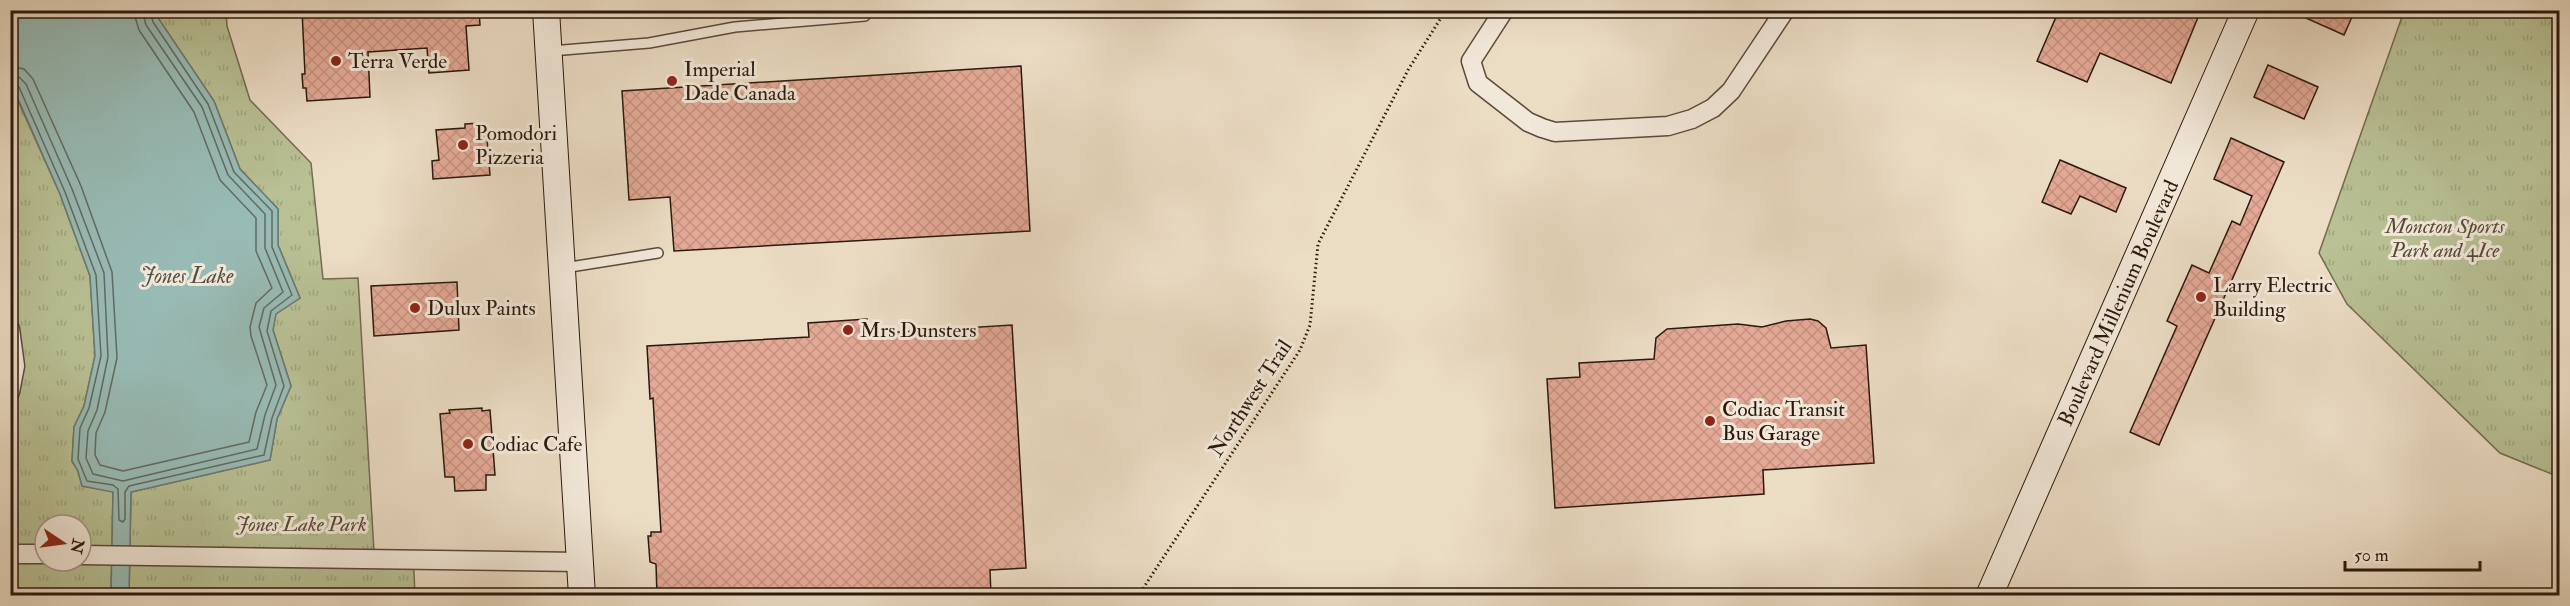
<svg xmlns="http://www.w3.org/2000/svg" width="2570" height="606" font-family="'IM FELL Double Pica',serif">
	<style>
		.park { fill: url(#park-tufts); stroke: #726c50; stroke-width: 1.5; fill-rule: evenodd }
		.water { fill: #98bbb5; stroke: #6c7a72; stroke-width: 1.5 }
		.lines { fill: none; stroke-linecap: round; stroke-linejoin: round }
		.shore { stroke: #626a61; stroke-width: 1.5 }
		.building { fill: url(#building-cross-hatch); stroke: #2b180d; stroke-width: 1.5 }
		.service-casing { stroke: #5b493b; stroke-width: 12 }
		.minor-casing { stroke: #5b493b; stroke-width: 21 }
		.secondary-casing { stroke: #2b180d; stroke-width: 28 }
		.path { stroke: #2b180d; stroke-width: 3; stroke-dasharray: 1.5 3; stroke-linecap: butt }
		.service { stroke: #f2e8d9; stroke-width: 9 }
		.minor { stroke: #f2e8d9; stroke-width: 18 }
		.secondary { stroke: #f2e8d9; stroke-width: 26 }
		.poi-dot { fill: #8f2418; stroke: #f2e8d9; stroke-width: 2 }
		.labels { text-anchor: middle; stroke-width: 6; stroke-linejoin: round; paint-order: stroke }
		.poi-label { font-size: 21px; fill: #2b180d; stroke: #f2e8d9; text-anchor: start }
		.park-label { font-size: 21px; font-style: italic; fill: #554a36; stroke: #f2e8d9 }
		.street-label { font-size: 21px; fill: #2b180d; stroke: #f2e8d9 }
		.water-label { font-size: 22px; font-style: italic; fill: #515148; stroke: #f2e8d9 }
	</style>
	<defs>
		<pattern id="park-tufts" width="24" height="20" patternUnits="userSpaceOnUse" patternTransform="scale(1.5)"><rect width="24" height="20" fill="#b8c094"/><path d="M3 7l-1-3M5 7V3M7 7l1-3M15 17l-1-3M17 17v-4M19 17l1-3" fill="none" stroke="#9ea47e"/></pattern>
		<pattern id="building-cross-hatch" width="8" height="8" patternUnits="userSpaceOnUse" patternTransform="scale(1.5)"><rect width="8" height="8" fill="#e4a996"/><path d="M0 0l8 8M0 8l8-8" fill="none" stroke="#c49180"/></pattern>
	</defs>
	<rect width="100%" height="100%" fill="#ebdcc4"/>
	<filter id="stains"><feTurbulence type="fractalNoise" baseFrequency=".00333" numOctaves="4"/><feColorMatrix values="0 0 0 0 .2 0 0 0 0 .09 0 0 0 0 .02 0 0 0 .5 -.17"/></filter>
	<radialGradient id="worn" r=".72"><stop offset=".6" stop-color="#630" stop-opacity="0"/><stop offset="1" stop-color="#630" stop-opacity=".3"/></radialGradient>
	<path class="park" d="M155 11H226L227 26 250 100 311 163 323 279 358 278 374 552H413L415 595 129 596 131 492 270 460 277 419 291 386 273 330 275 314 300 298 278 245V209L240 169 214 101 158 18Z
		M2404 11H2559V477L2500 453 2347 304 2319 253Z
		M10 83 60 194 90 276 95 356 84 406 74 427 72 461 78 471 82 486 113 491 111 595H11ZM45 525H81V561H45Z"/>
	<path class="water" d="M10 11H155L158 18 214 101 240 169 278 209V245L300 298 276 314 273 330 291 386 277 419 270 460 131 492 129 595H111L113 492 82 486 78 471 72 461 74 427 84 406 95 356 90 276 60 194 11 83Z"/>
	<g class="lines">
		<path class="shore" d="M10 66 24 69 33 79 81 186 112 272 117 358 105 412 96 433 95 455 100 465 123 471 249 442 256 412 267 385 251 336 250 327 256 303 272 288 256 251V218L220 180 194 112 139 30 133 10
			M10 75 19 77 26 84 72 189 104 273 108 357 97 410 88 431 86 458 93 474 123 481 257 449 265 415 276 385 259 327 264 308 283 292 265 248V214L228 175 202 107 146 25 142 10
			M10 82 19 87 65 192 96 275 101 356 89 408 80 428 78 459 87 481 113 485 118 489 119 520 123 522 125 519V492L129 486 264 455 272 418 284 386 267 331 271 311 292 295 272 247V211L234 172 208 104 153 22 150 10"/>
	</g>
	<path class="building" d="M302 10H479L480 25 466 26 469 70 429 73 427 48 368 52 370 97 307 101 306 88H303L302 74H305Z
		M2059 10H2201L2171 83 2100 53 2087 82 2037 61Z
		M2288 10H2355L2344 35Z
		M2268 65 2318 87 2304 119 2254 97Z
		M1021 66 1030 231 674 251 670 197 629 200 622 91Z
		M481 123V127L486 126 490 175 433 179 432 161 439 160 436 130 465 128V124Z
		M2231 138 2284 162 2159 445 2130 432 2177 326 2167 321 2192 265 2209 273 2232 221 2240 225 2252 196 2214 179Z
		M2060 160 2126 188 2116 212 2080 196 2071 214 2042 202Z
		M457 282 459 330 374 336 371 286Z
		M867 319 868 334 1012 325 1026 568 990 570 991 596H657L656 564 650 562 648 536H651V532H661L653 398 650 399 647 346 809 337 808 323Z
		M1810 319 1818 321 1826 328 1831 348 1866 345 1874 463 1763 470 1764 494 1555 508 1547 379 1580 377 1579 363 1654 359 1656 338 1667 329 1738 324 1762 327 1786 321Z
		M482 408V411L490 410 495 475H486V490L455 491 454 477H445L440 414 450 413 449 410Z"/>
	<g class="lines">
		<g class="service-casing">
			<path id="service" d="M551 51 649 43 735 27 865 16
				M564 268 658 253"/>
		</g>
		<g class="minor-casing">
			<path id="minor" d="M1504 10 1471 61 1478 83 1528 122 1542 128 1555 132 1668 126 1692 119 1713 108 1731 91 1785 10
				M10 329 15 366 10 392
				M10 554H45
				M81 555 580 562"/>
		</g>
		<g class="secondary-casing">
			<path id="secondary" d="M546 10 582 596
				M1989 596 2246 10"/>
		</g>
		<path class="path" d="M1138 596 1300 350 1310 325 1318 244 1408 70 1446 10"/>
		<use href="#service" class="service"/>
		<use href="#minor" class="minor"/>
		<use href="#secondary" class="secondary"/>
	</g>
	<g class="poi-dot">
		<circle cx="336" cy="61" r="6"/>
		<circle cx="672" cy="81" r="6"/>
		<circle cx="463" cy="145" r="6"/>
		<circle cx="2201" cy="297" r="6"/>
		<circle cx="415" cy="308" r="6"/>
		<circle cx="848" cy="330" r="6"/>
		<circle cx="1710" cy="421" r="6"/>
		<circle cx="468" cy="444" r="6"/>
	</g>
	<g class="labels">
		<g class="poi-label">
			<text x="348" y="68">Terra Verde</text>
			<text x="684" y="76">Imperial<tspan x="684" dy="24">Dade Canada</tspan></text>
			<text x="475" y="140">Pomodori<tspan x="475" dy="24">Pizzeria</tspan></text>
			<text x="2213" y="292">Larry Electric<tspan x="2213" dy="24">Building</tspan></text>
			<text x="427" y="315">Dulux Paints</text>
			<text x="860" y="337">Mrs Dunsters</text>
			<text x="1722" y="416">Codiac Transit<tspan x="1722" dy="24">Bus Garage</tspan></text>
			<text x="480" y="451">Codiac Cafe</text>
		</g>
		<g class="park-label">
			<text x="2445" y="233">Moncton Sports<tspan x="2445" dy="24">Park and 4Ice</tspan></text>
			<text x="301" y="531">Jones Lake Park</text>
		</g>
		<g class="street-label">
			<text transform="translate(2118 303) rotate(-66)" y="7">Boulevard Millenium Boulevard</text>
			<text transform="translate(1250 398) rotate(-57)" y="7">Northwest Trail</text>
		</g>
		<g class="water-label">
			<text x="187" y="283">Jones Lake</text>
		</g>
	</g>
	<rect width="2570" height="606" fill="none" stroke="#ebdcc4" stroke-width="36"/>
	<rect x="12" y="12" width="2546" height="582" fill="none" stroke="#2b180d" stroke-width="3"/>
	<rect x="18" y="18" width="2534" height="570" fill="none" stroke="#2b180d" stroke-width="1.5"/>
	<g transform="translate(63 543) rotate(103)"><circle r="28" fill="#f2e8d9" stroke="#a29587" stroke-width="1.5"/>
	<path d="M0-4.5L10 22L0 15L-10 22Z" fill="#8f2418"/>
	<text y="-9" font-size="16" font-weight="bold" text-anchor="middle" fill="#2b180d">N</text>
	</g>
	<path d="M2345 561v9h135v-9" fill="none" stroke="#2b180d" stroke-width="3"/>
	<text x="2354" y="561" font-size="18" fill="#2b180d" stroke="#f2e8d9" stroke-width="4.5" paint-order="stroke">50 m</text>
	<rect width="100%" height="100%" filter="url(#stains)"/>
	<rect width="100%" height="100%" fill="url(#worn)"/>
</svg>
